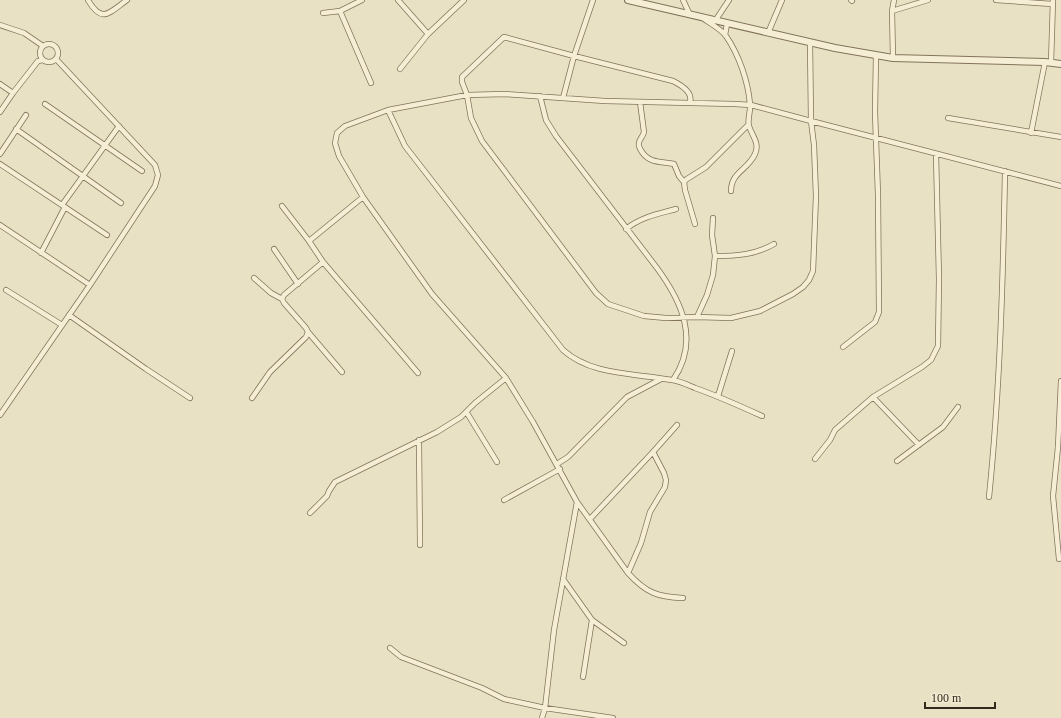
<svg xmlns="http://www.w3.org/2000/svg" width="1061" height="718" font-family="'Times New Roman',serif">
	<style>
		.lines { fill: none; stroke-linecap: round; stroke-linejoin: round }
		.minor-casing { stroke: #82735b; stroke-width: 6 }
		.tertiary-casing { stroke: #82735b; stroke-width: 8 }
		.minor { stroke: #f5eed5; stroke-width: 4.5 }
		.tertiary { stroke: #f5eed5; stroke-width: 6 }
	</style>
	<rect width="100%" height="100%" fill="#e9e1c3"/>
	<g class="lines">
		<g class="minor-casing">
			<path id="minor" d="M88 0C102 24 109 13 127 0
				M398 0 428 34
				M683 0 690 15
				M851 0 852 1
				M996 0 1052 4
				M340 11 371 83
				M892 11 894 0
				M323 13 340 11 362 0
				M704 19C711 24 721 29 726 36 739 55 748 81 750 104 751 111 747 119 749 126 752 136 760 143 755 154 748 170 731 172 731 191
				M715 21 729 0
				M0 25 24 33 43 46
				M768 33 782 0
				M725 35 727 24
				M40 53a9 9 0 1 1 18 0a9 9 0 1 1-18 0Z
				M893 58 892 11 928 0
				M1051 63 1053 0
				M400 69 428 34 464 0
				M0 84 13 93
				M540 96 546 120 556 136 657 268C682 302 700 341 673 380
				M563 98 574 56 593 0
				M640 102 644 132C643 137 639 139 639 143 638 146 640 149 642 152 650 164 662 161 674 164L679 176 684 182
				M690 102C693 92 681 85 673 81L574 56 504 37 462 77V82L467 95 471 118 482 141 596 293 608 304 644 316 666 318 697 317 731 318 760 311 793 294 803 287 809 280 813 271 816 196 814 145 811 121 810 42
				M45 104 142 171
				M388 110 405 146 563 350C592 376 635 373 672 380 680 381 688 385 695 388 718 396 740 406 762 416
				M0 112 13 93 38 61 43 60
				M948 118 1061 137
				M16 129 121 203
				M1031 133 1045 62
				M0 154 26 115
				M0 164 107 235
				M62 205 119 126
				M282 206 309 241 323 262 418 373
				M695 224 685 190 684 182 687 179 706 167 748 125
				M0 225 90 285
				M626 229C641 217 658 214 676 209
				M309 241 363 197
				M274 249 298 284
				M41 253 65 207
				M715 256C736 256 755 255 774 244
				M254 278 271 293 282 299
				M6 290 62 325
				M69 315 146 369 190 398
				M697 317 707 295 713 275 715 256 712 235 713 218
				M308 332 342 372
				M843 347 875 322 879 312 878 195 875 112 876 55
				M718 396 732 351
				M873 397 919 445
				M252 398 270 372 306 337 308 332 306 328 284 303 282 299 284 295 323 262
				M467 413 497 462
				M0 415 90 285 155 186 158 175 155 165 56 59
				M419 440 420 545
				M815 459 830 440 835 430 873 397 922 367 931 360 938 346 939 279 936 154
				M897 461 943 427 958 407
				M557 464 568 457 627 397 661 379
				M989 497C1000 389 1003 280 1005 171
				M504 500 560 469
				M310 513 327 496 329 491 335 482 437 432 461 417 475 403 506 378
				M590 519 653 452 677 425
				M1059 559 1053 496 1058 447 1061 381
				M628 573 641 543 650 512 665 487 666 480 664 473 653 452
				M563 579 592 620 624 643
				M683 598C658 597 646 593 628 573L577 502 533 422 506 378 432 294 363 197 339 156 335 143 337 133 345 126 388 110 467 95 505 94 605 101 735 104 751 105 811 121 1061 186
				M390 648 401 657 482 688 504 699 545 708 613 718
				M583 677 592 620
				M542 718 545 708 554 630 577 502"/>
		</g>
		<g class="tertiary-casing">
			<path id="tertiary" d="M628 0 835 48 893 58 1045 62 1061 64"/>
		</g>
		<use href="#minor" class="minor"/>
		<use href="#tertiary" class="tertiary"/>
	</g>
	<path d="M925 702v6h70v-6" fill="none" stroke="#332a1e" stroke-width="2"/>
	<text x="931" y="702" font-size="12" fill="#332a1e" stroke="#f2ebd1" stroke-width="3" paint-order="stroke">100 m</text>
</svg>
